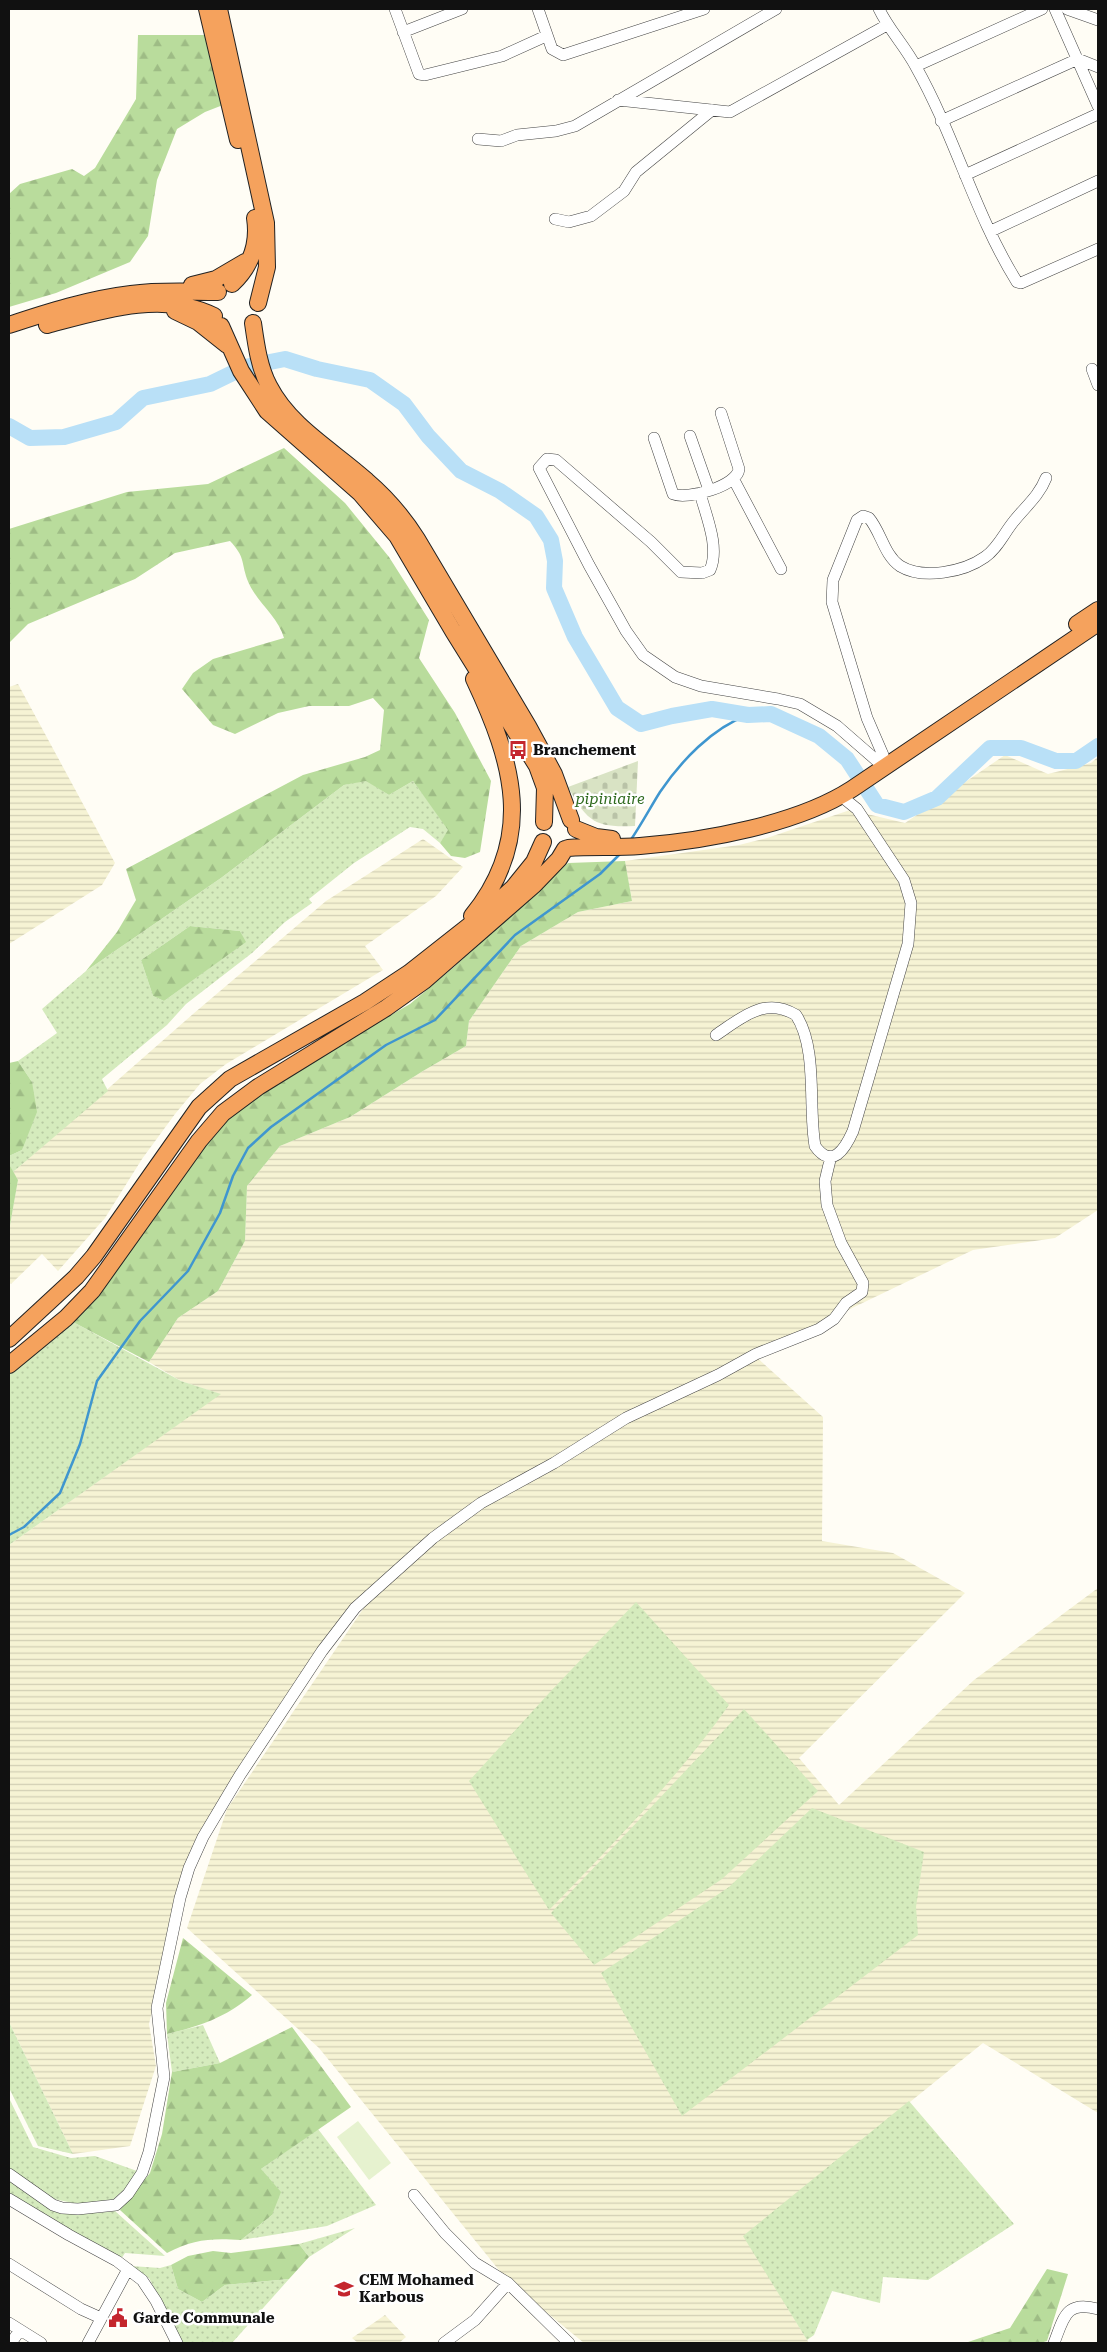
<svg xmlns="http://www.w3.org/2000/svg" width="1107" height="2352" font-family="'Roboto Serif',serif">
	<style>
		.farmland { fill: url(#farmland-rules) }
		.grass { fill: url(#grass-dots); fill-rule: evenodd }
		.forest { fill: url(#forest-firs) }
		.cemetery { fill: url(#cemetery-stones) }
		.pitch { fill: #e6f2cf }
		.lines { fill: none; stroke-linecap: round; stroke-linejoin: round }
		.stream { stroke: #3f96cf; stroke-width: 2.5 }
		.river { stroke: #b9e0f7; stroke-width: 16 }
		.minor-casing { stroke: #444; stroke-width: 12 }
		.highway-casing { stroke: #222; stroke-width: 18 }
		.minor { stroke: #fff; stroke-width: 11 }
		.highway { stroke: #f5a25d; stroke-width: 16 }
		.labels { text-anchor: middle; stroke-width: 5; stroke-linejoin: round; paint-order: stroke }
		.poi-label { font-size: 15px; font-weight: bold; fill: #111; stroke: #fff; text-anchor: start }
		.park-label { font-size: 15px; font-style: italic; fill: #2f6b1f; stroke: #fff }
	</style>
	<defs>
		<pattern id="farmland-rules" width="6" height="5" patternUnits="userSpaceOnUse" patternTransform="scale(1.25)"><rect width="6" height="5" fill="#f6f3d4"/><path d="M0 2.5h6" fill="none" stroke="#d2cfb5"/></pattern>
		<pattern id="grass-dots" width="8" height="8" patternUnits="userSpaceOnUse" patternTransform="scale(1.25)"><rect width="8" height="8" fill="#d5ebbd"/><path d="M2 2h.1M6 6h.1" fill="none" stroke="#b6c8a1" stroke-width="1.8" stroke-linecap="round"/></pattern>
		<pattern id="forest-firs" width="22" height="20" patternUnits="userSpaceOnUse" patternTransform="scale(1.25)"><rect width="22" height="20" fill="#b9dc9c"/><path d="M5 1l3.5 6h-7zM16 11l3.5 6h-7z" fill="#9ebc85"/></pattern>
		<pattern id="cemetery-stones" width="16" height="16" patternUnits="userSpaceOnUse" patternTransform="scale(1.25)"><rect width="16" height="16" fill="#d9e3c4"/><path d="M2 7V4a2 2 0 0 1 4 0v3zM10 15v-3a2 2 0 0 1 4 0v3z" fill="#b9c2a7"/></pattern>
	</defs>
	<rect width="100%" height="100%" fill="#fffdf5"/>
	<path class="farmland" d="M18 684 115 863 102 885 9 944V687Z
		M1005 755 1048 774 1091 763 1098 757V1210L1055 1238 973 1250 754 1355 823 1417 822 1541 893 1553 965 1593 799 1758 839 1805 974 1680 1098 1588V2113L983 2043 744 2236 809 2343H584L507 2280 319 2048 187 1928 227 1809 376 1590 373 1587 263 1738 183 1878 149 2024 156 2066 130 2146 73 2154 9 2022V1545L220 1394 181 1381 149 1362 178 1318 218 1291 245 1241 247 1186 280 1146 350 1117 423 1071 466 1046 469 1021 521 946 578 912 632 901 625 861 739 845 767 838 850 810 905 823Z
		M423 839 463 867 436 896 365 946 383 970 226 1064 200 1084 175 1114 142 1159 105 1218 58 1271 42 1254 11 1284 9 1282V1231L18 1180 13 1172 193 1014 326 901Z
		M385 2315 406 2337 399 2343H358L352 2338Z"/>
	<path class="grass" d="M366 780 389 795 413 781 449 830 440 843 423 829 410 827 354 863 309 899 312 903 285 922 252 953 186 1004 167 1025 102 1079 108 1091 13 1172 9 1164V1156L22 1150 32 1082 18 1061 57 1033 42 1009 86 971 221 878 344 785ZM190 926 240 931 245 942 164 1001 153 996 141 960Z
		M66 1318 181 1381 221 1394 9 1545V1365Z
		M636 1602 729 1705C677 1779 612 1845 549 1910L469 1781 550 1692Z
		M744 1709 818 1791 722 1879 594 1965 551 1913Z
		M812 1808 924 1852 916 1907 918 1935 682 2116 601 1973 729 1887Z
		M9 2022 73 2154 38 2146 9 2088Z
		M203 2025 220 2063 172 2072 167 2034Z
		M9 2098 33 2147 71 2158 95 2156 137 2171 131 2184 111 2201 78 2204 49 2198 9 2168Z
		M909 2101 1014 2224 928 2280 883 2277 880 2303 832 2291 814 2335 807 2340 743 2236Z
		M318 2129 376 2205 327 2226 241 2240 272 2215 261 2169Z
		M9 2178 58 2212 98 2213 115 2211 165 2256 125 2253 121 2259 9 2194Z
		M355 2228 309 2257 299 2244Z
		M171 2265 178 2289 202 2302 225 2285 289 2279 232 2343H183L149 2278 131 2266 160 2268Z"/>
	<path class="forest" d="M138 35H206L223 105 205 112 177 129 157 180 148 236 130 262 56 293 9 307V194L20 184 72 169 84 176 95 168 136 99Z
		M284 448 345 503 389 557 429 620 419 658 455 713 491 781 480 852 465 858 451 856 440 843 448 830 413 781 389 795 366 781 344 785 221 878 86 971 117 932 136 900 126 869 303 775 365 757 380 750 384 710 373 698 349 706H309L278 713 235 734 213 725 182 689 193 673 213 659 284 638C278 616 255 601 247 579 241 561 245 557 230 541L175 553 135 579 28 624 9 643V529L127 492 208 484Z
		M625 861 632 901 578 912 521 946 469 1021 466 1046 423 1071 350 1117 280 1146 247 1186 245 1241 218 1291 178 1318 149 1362 73 1322 225 1116 287 1075 410 1004 454 967 568 863Z
		M190 926 240 931 246 942 164 1001 153 996 141 960Z
		M18 1061 32 1082 37 1112 22 1150 9 1156V1063Z
		M9 1164 18 1180 9 1231Z
		M183 1938 252 1995C225 2018 200 2026 167 2034L166 2003Z
		M292 2027 351 2107 261 2169 281 2192 272 2215 241 2240C212 2238 193 2239 167 2253L120 2210 150 2173 162 2134 172 2072 220 2063Z
		M299 2244 309 2257 289 2279 225 2285 202 2302 178 2289 171 2265 188 2256 213 2251 231 2253Z
		M1047 2269 1068 2274 1047 2341 1040 2343H965L1010 2328Z"/>
	<path class="cemetery" d="M638 761 635 826C594 828 587 821 568 787Z"/>
	<path class="pitch" d="M358 2121 391 2163 369 2180 337 2137Z"/>
	<g class="lines">
		<path class="stream" d="M630 841C641 825 650 808 660 792 681 761 712 728 748 715
			M9 1535 24 1527 60 1493 80 1444 97 1381 140 1321 188 1271 220 1213 233 1176 248 1148 271 1127 386 1045 435 1020 515 935 600 874 621 853"/>
		<path class="river" d="M9 426 30 438 64 437 116 422 143 398 210 384 245 367 285 359 317 369 370 380 404 404 428 436 461 471 500 491 536 516 551 540 555 561 554 588 575 637 617 708 641 724 672 716 712 709 748 715 771 714 819 736 847 759 877 805 904 812 937 798 990 748H1021L1056 761H1076L1098 746"/>
		<g class="minor-casing">
			<path id="minor" d="M395 9 419 74 425 75 502 56 546 36
				M538 9 552 49 563 55 704 9
				M879 9C889 30 905 46 916 67 955 136 975 215 1017 282L1021 283 1098 249
				M1055 9 1098 106
				M1067 9 1098 20
				M403 32 462 9
				M916 66 1042 9
				M618 100 730 112 887 25
				M941 121 1078 59 1098 67
				M478 139 501 141 517 135 556 131 575 126 776 9
				M965 175 1098 114
				M555 219 569 222 591 216 624 191 636 172 712 110
				M991 231 1098 181
				M1092 369 1098 385
				M690 436 709 490
				M654 438 673 494C688 500 737 486 739 469L721 413
				M734 480 781 569
				M700 493C706 516 720 547 710 570L702 573 681 572 651 542 556 460 547 459 539 468 589 565 626 631 643 655 675 677 701 686 778 699 800 704 837 726 876 760
				M883 755 867 718 832 602 833 580 857 520 863 516 869 518C881 532 884 555 900 566 923 580 964 572 985 557 998 548 1004 533 1014 521 1025 507 1039 496 1046 478
				M716 1035C741 1018 765 996 796 1015 818 1049 808 1106 815 1146 832 1170 845 1149 853 1131L908 944 911 903 904 880 857 809 841 796
				M9 2174 53 2205 62 2208 78 2209 116 2205 128 2194 142 2173 149 2152 164 2077 157 2008 180 1898 189 1868 203 1837 240 1775 322 1651 355 1608 433 1538 481 1503 554 1463 626 1418 718 1375 756 1354 819 1329 834 1319 846 1303 862 1292 863 1283 841 1243 827 1205 825 1181 831 1156
				M414 2195 445 2233 475 2263 508 2283 569 2343
				M9 2199 69 2235 117 2261 142 2280 156 2301 177 2343
				M9 2264 81 2309 101 2318
				M9 2323 41 2343
				M11 2343 20 2330
				M88 2343 128 2269
				M444 2343 475 2320 508 2283
				M1054 2343C1064 2317 1066 2300 1098 2309"/>
		</g>
		<g class="highway-casing">
			<path id="highway" d="M207 9 238 140
				M219 9 266 223 267 267 258 303
				M232 284C251 266 259 244 255 218
				M192 285 216 279 245 262
				M175 311 198 322 227 345
				M253 323C256 344 259 367 269 386 290 427 334 451 367 481 387 498 403 517 417 539L528 726 554 774 571 820
				M9 325C48 312 89 299 131 294 160 290 189 292 218 292
				M47 325C99 311 163 290 214 316
				M221 326 241 371 267 411 360 493 397 536 453 631 537 766 545 788 544 822
				M1077 624 1098 610
				M576 829 596 837 612 839
				M568 848C592 846 616 848 640 846 705 841 798 824 852 789L1098 623
				M472 916C536 837 513 762 474 679
				M9 1339 76 1277 94 1256 199 1107 230 1079 365 1002 409 973 489 910 513 888 534 862 543 842
				M9 1365 66 1318 92 1291 199 1141 223 1113 258 1087 386 1008 424 981 534 885 559 859 565 849"/>
		</g>
		<use href="#minor" class="minor"/>
		<use href="#highway" class="highway"/>
	</g>
	<defs>
		<g id="bus-bare" transform="scale(1.5)"><path d="M-5-6H5V4H4V6H2V4H-2V6H-4V4H-5ZM-3.5-4V0h7V-4ZM-3.5 1.2v1.5H-2V1.2ZM2 1.2v1.5H3.5V1.2Z" fill="#c4262e" stroke="#fff" stroke-width="2.5" paint-order="stroke"/></g>
		<g id="school-bare" transform="scale(1.5)"><path d="M0-5L7-2L0 1L-7-2ZM-4 1L0 2.5L4 1V4Q0 6-4 4Z" fill="#c4262e" stroke="#fff" stroke-width="2.5" paint-order="stroke"/></g>
		<g id="civic-bare" transform="scale(1.5)"><path d="M-.6-6.5H3V-4.5H.6V-3L4-1V1h2V6H-6V1h2V-1L-.6-3ZM-1.2 2.5V6h2.4V2.5Z" fill="#c4262e" stroke="#fff" stroke-width="2.5" paint-order="stroke"/></g>
	</defs>
	<g fill-rule="evenodd">
		<use href="#bus-bare" x="518" y="750"/>
		<use href="#school-bare" x="344" y="2289"/>
		<use href="#civic-bare" x="118" y="2318"/>
	</g>
	<g class="labels">
		<g class="poi-label">
			<text x="533" y="755">Branchement</text>
			<text x="359" y="2285">CEM Mohamed<tspan x="359" dy="17">Karbous</tspan></text>
			<text x="133" y="2323">Garde Communale</text>
		</g>
		<g class="park-label">
			<text x="610" y="804">pipiniaire</text>
		</g>
	</g>
	<rect width="1107" height="2352" fill="none" stroke="#111111" stroke-width="20"/>
</svg>
